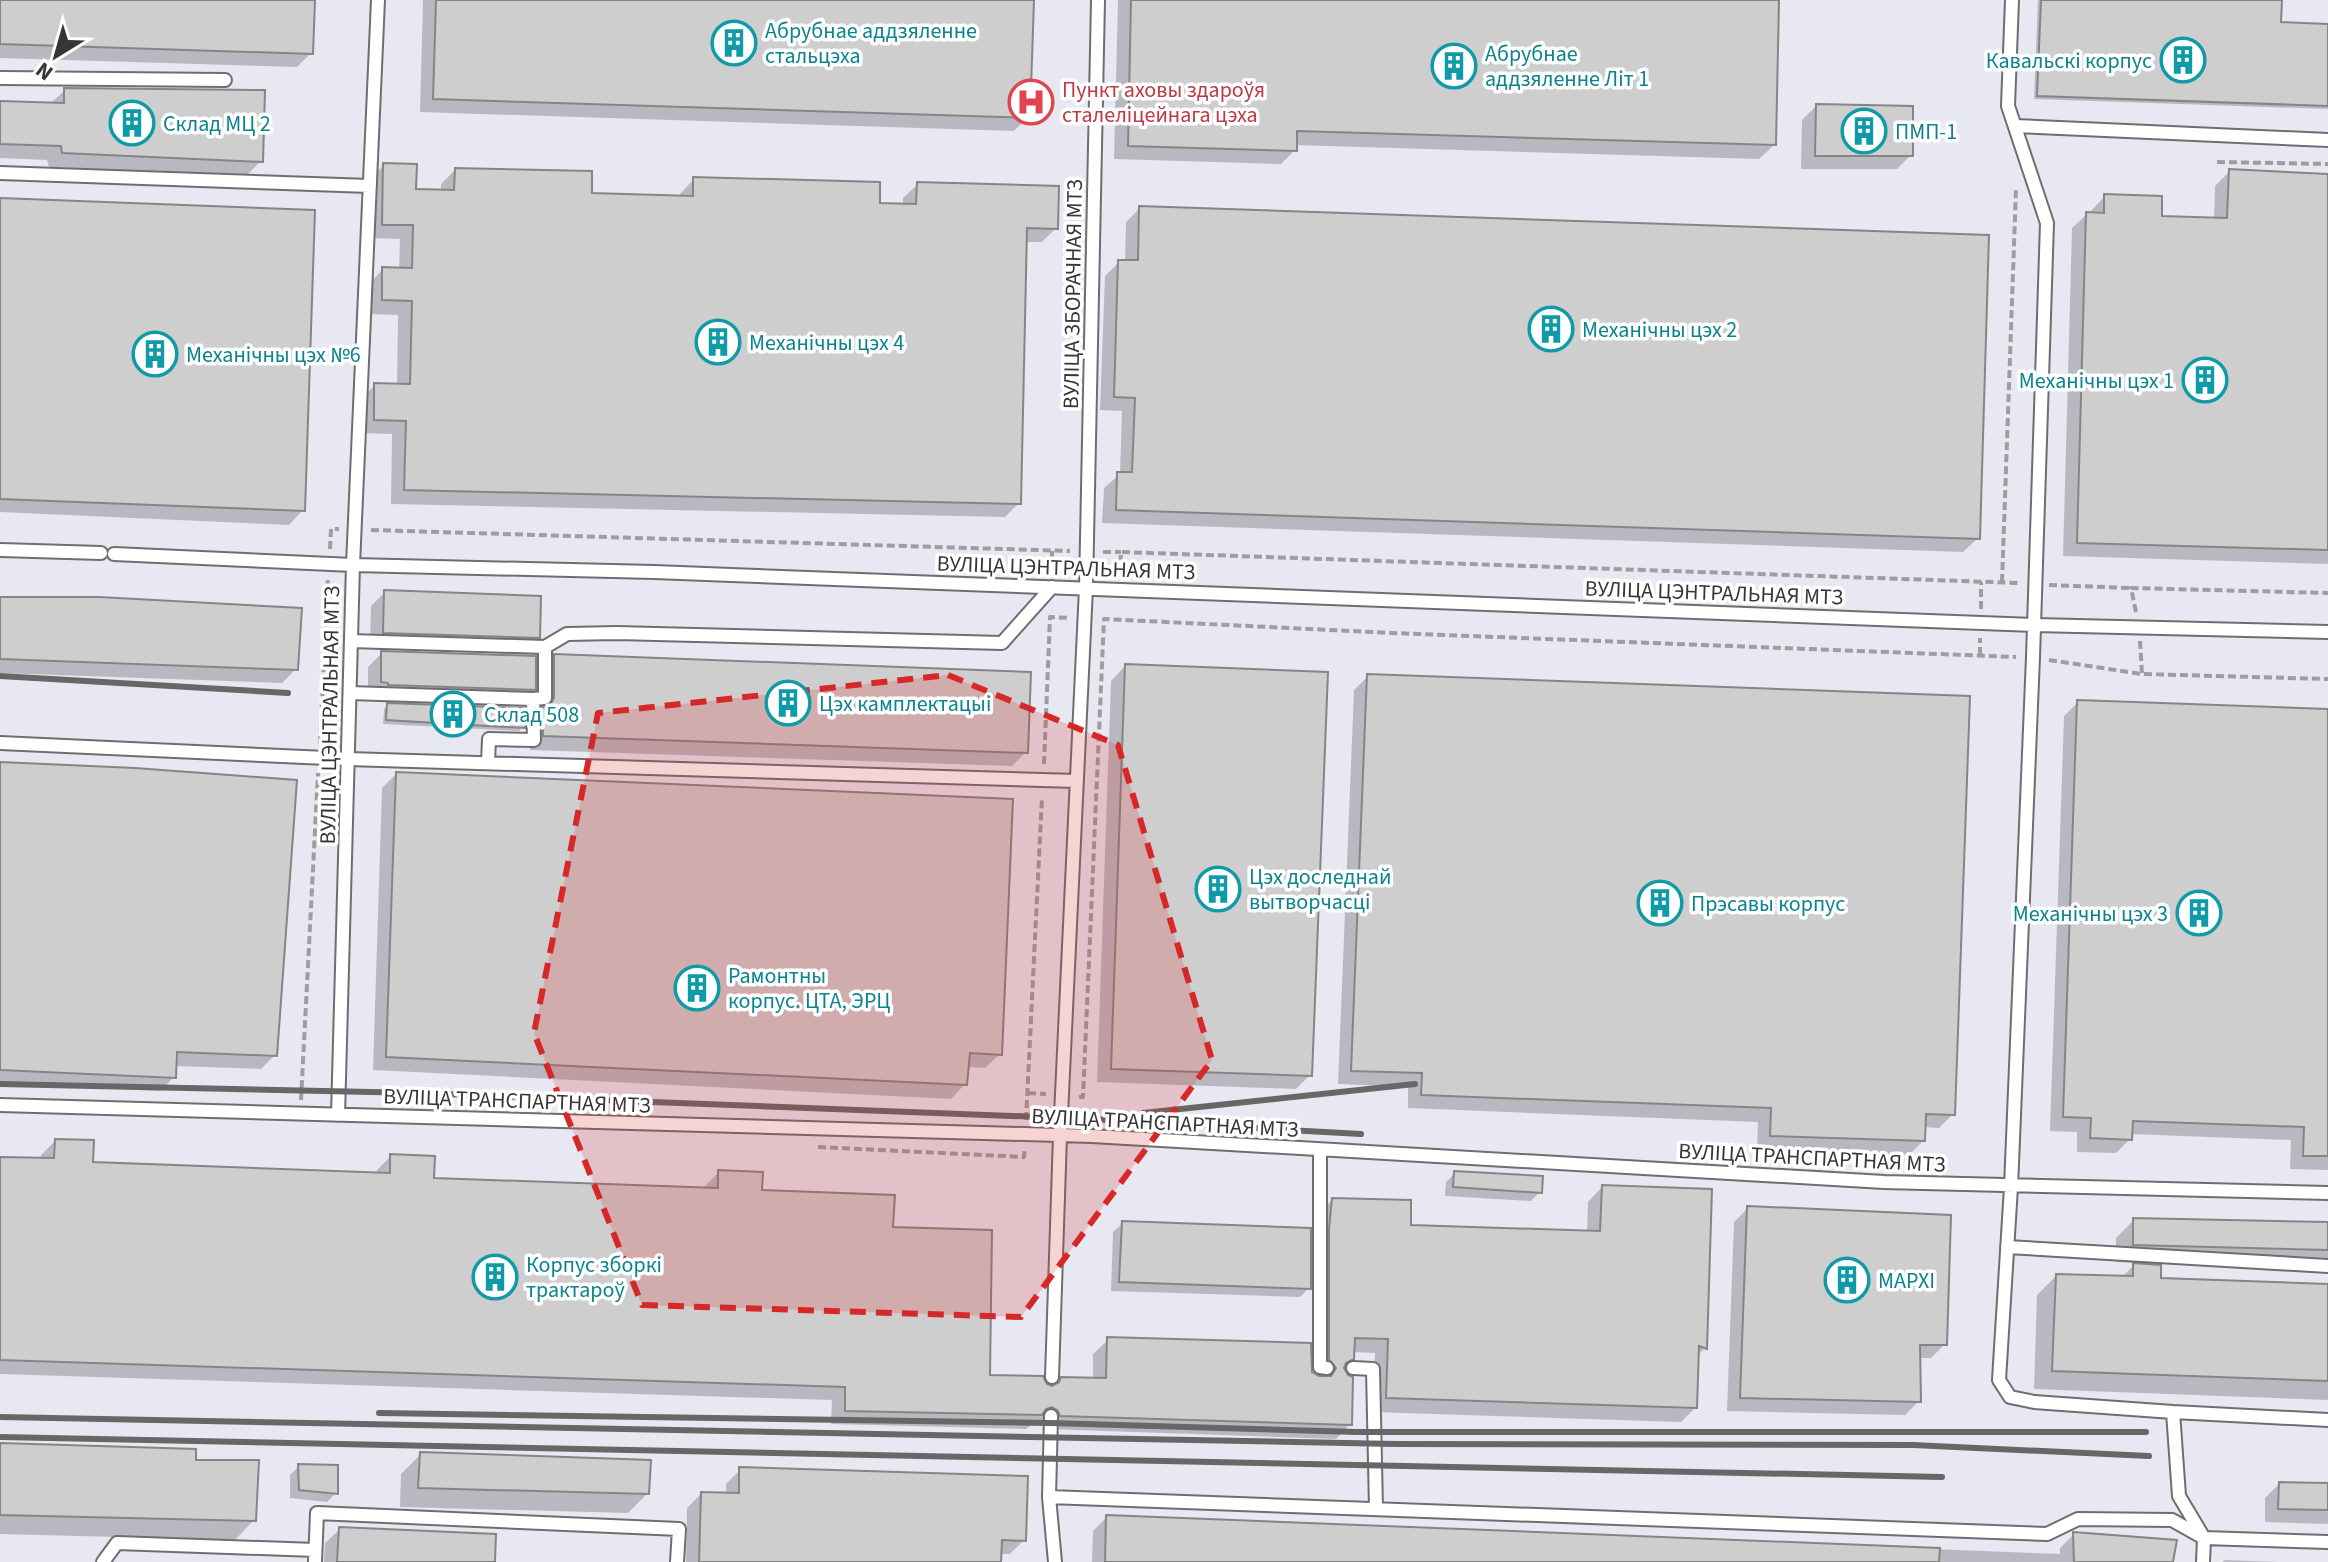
<svg xmlns="http://www.w3.org/2000/svg" width="2328" height="1562" font-family="'Source Sans 3',sans-serif">
	<style>
		.built { fill: #e7e8f1 }
		.shadow { fill: #0003 }
		.building { fill: #cfcecf; stroke: #868586; stroke-width: 2 }
		.lines { fill: none; stroke-linecap: round; stroke-linejoin: round }
		.lane-casing { stroke: #6e6e70; stroke-width: 16 }
		.path { stroke: #9e9e9f; stroke-width: 4; stroke-dasharray: 8 4; stroke-linecap: butt }
		.lane { stroke: #fff; stroke-width: 12 }
		.rail { stroke: #676768; stroke-width: 6 }
		.marked { fill: #d62828; fill-opacity: 0.2; stroke: #d62828; stroke-width: 6; stroke-dasharray: 16 10; stroke-linejoin: round }
		.labels { text-anchor: middle; stroke-width: 7; stroke-linejoin: round; paint-order: stroke }
		.culture-label { font-size: 22px; fill: #0d838f; stroke: #fff; text-anchor: start }
		.health-label { font-size: 22px; fill: #be3a42; stroke: #fff; text-anchor: start }
		.street-label { font-size: 22px; fill: #363637; stroke: #fff }
	</style>
	<rect width="100%" height="100%" fill="#f4f5f6"/>
	<path class="built" d="M0 0H2328V1562H0Z"/>
	<path class="shadow" d="M0 0H313L311 53 297 67 0 58Z
		M423 0H1032L1028 117 1014 131 420 112Z
		M1118 0H1777L1774 145 1759 159 1295 145V150L1281 164 1114 159Z
		M2038 0H2280L2279 24 2328 26V109L2034 99Z
		M65 90 261 161 247 175 49 167 47 160 0 158V103L50 104Z
		M1816 106 1911 155 1897 169H1801L1802 120Z
		M384 165 414 191 441 192V184L455 170 590 195 680 197V194L694 179 878 205 903 206V198L918 184 1056 228 1042 242H1024L1019 503 1005 517 391 504 392 434 360 433 361 399 375 385 397 386 398 315 368 314 369 284 383 269 399 270 400 239 369 238 370 179Z
		M2229 172 2328 176V564L2063 556 2072 228 2087 214H2091V211L2105 196 2160 217 2214 219 2215 186Z
		M0 200 303 510 289 525 0 512Z
		M1140 208 1978 538 1963 552 1102 523 1104 488 1120 474 1122 411 1100 410 1105 276 1119 262H1125L1126 222Z
		M385 592 538 637 523 651 370 646 371 606Z
		M0 598 296 669 282 683 0 673Z
		M382 653 534 689 520 703 368 696V667Z
		M555 656 1026 752 1012 766 530 750 529 723 541 712V670Z
		M1125 666 1310 1075 1296 1089 1097 1082 1111 681Z
		M1368 676 1953 1114 1939 1128 1924 1127V1140L1909 1155 1757 1149 1758 1122 1408 1108V1087L1338 1084 1354 690Z
		M2078 702 2328 711V1170L2290 1169 2291 1140 2130 1134V1139L2116 1153 2077 1152V1132L2050 1131 2064 716Z
		M388 705 523 727 519 731 383 724 384 709Z
		M0 764 275 1055 261 1069 174 1066V1077L160 1091 0 1084Z
		M396 774 1000 1054 985 1068 967 1067 965 1084 951 1099 373 1070 382 788Z
		M55 1141 91 1164 377 1175V1170L391 1156 432 1180 705 1190V1186L719 1172 760 1192 891 1229 988 1377 1053 1388 1062 1379 1093 1380V1354L1108 1340 1310 1373 1316 1376 1318 1214 1332 1200 1409 1227 1587 1232 1588 1202 1602 1187 1705 1348 1697 1356 1695 1408 1681 1422 1373 1412 1375 1353 1352 1352V1358L1342 1368 1350 1424 1336 1439 1046 1429 1045 1425 1037 1420 1026 1429 831 1424 832 1400 0 1374V1159L41 1160V1155Z
		M1455 1173 1540 1192 1531 1201 1445 1196 1446 1182Z
		M1748 1208 1945 1344 1931 1358H1919V1401L1905 1415 1727 1411 1734 1222Z
		M2134 1220 2328 1224V1267L2150 1263V1266L2159 1279 2328 1286V1400L2034 1389 2037 1295 2056 1276 2121 1278 2136 1263 2116 1262V1238Z
		M1123 1223 1309 1288 1300 1297 1111 1291 1113 1232Z
		M0 1445 195 1463 254 1520 235 1540 0 1534Z
		M421 1454 647 1494 628 1513 400 1507 401 1474Z
		M299 1466 336 1493 327 1502 290 1498V1475Z
		M740 1470 1024 1540 1010 1554H1000L999 1562H686L687 1508 701 1494 726 1495V1484Z
		M2279 1484 2328 1485V1524L2265 1522V1498Z
		M1107 1517 2060 1554V1548L2074 1534 2171 1562H1092L1093 1531Z
		M340 1529 493 1562H324L325 1543Z
		M2225 1560 2279 1562H2222Z"/>
	<path class="building" d="M0 0H315L313 54 0 44Z
		M436 0H1034L1030 118 433 99Z
		M1131 0H1779L1776 145 1297 131V151L1128 146Z
		M2041 0H2282L2281 22 2328 24V106L2037 96Z
		M64 88 265 90 263 162 62 153 61 146 0 144V101L64 103Z
		M1816 104 1913 106V156H1815Z
		M383 163 417 164 416 189 454 190 455 168 592 171V193L693 196V177L880 182V203L916 204 917 182 1059 186 1058 229 1027 228 1021 504 404 490 406 421 374 420V383L410 384 412 301 382 300V267L412 268 413 225H382Z
		M2229 169 2328 174V550L2077 543 2086 212 2104 213V194L2162 196V216L2227 218Z
		M0 198 315 210 305 511 0 499Z
		M1139 206 1989 235 1980 539 1116 510 1117 472H1132L1135 398 1114 397 1118 260H1138Z
		M384 590 541 596 540 638 383 633Z
		M0 597H99L302 608 298 670 0 659Z
		M381 651 536 656V690L388 685V683L381 682Z
		M554 654 1031 672 1028 753 543 736 542 707 550 705 554 698Z
		M1125 664 1328 672 1312 1076 1111 1069Z
		M1367 674 1970 696 1955 1115 1926 1114 1925 1141 1770 1136 1771 1108 1421 1095 1422 1073 1351 1071Z
		M2077 700 2328 709V1156H2303L2304 1127 2133 1121 2132 1140 2090 1138 2091 1118 2063 1117Z
		M387 703 524 708 525 728 386 720Z
		M0 762 135 768 297 780 277 1056 177 1052 176 1078 0 1070Z
		M396 772 1013 799 1002 1055 970 1053 967 1085 386 1057Z
		M55 1139 94 1140 93 1162 390 1173V1154L435 1156 434 1178 718 1188V1170L763 1172 762 1190 895 1195 893 1227 992 1230 990 1375 1043 1376 1047 1384 1052 1386 1059 1382 1061 1377 1106 1378 1107 1337 1311 1343 1312 1372 1319 1376H1331L1336 1368 1329 1359V1229L1332 1198 1411 1200V1225L1600 1231 1602 1185 1712 1189 1707 1349 1699 1346 1697 1408 1386 1398 1388 1339 1355 1338 1354 1359 1346 1363 1344 1368 1348 1375 1353 1377 1352 1425 1060 1416 1058 1411 1052 1407 1046 1409 1042 1415 845 1411V1387L0 1360V1157L54 1158Z
		M1454 1171 1543 1176 1542 1193 1453 1187Z
		M1747 1206 1951 1215 1947 1345H1920L1921 1402 1740 1398Z
		M2133 1218 2328 1222V1250L2133 1245Z
		M1122 1221 1311 1228V1289L1119 1282Z
		M2133 1263 2161 1265V1278L2328 1284V1381L2052 1371 2056 1274 2133 1276Z
		M0 1443 196 1449V1460H259L256 1521 0 1515Z
		M420 1452 651 1460 649 1494 418 1488Z
		M298 1464 338 1465V1494L299 1490Z
		M739 1467 1028 1476 1026 1541 1002 1540 1001 1562H699L701 1492 739 1493Z
		M2279 1482 2328 1483V1510L2278 1509Z
		M1106 1515 1940 1548 1939 1562H1105Z
		M339 1527 496 1534 495 1562H337Z
		M2073 1532 2177 1540 2173 1562H2074Z"/>
	<g class="lines">
		<g class="lane-casing">
			<path id="lane" d="M2012 0 2008 106 2047 223 2033 657 2011 1187 1999 1380 2010 1397 2034 1402 2173 1412 2179 1496 2204 1538 2203 1562
				M0 78 225 80
				M2015 126 2328 140
				M0 173 370 186
				M0 550 101 553
				M114 554 353 565 378 0
				M351 641 545 647V698L533 699 534 740 489 739 488 763
				M545 647 567 634 617 633 1002 643 1052 587
				M350 693 533 699
				M0 743 348 759 1077 781
				M0 1105 1092 1136 1884 1182 2328 1193
				M338 1115 353 565 654 572 2035 625 2328 632
				M1320 1150V1367L1327 1368
				M2007 1247 2328 1266
				M1353 1368 1373 1369 1376 1509
				M1052 1377 1060 1136 1086 588 1098 0
				M2173 1412 2328 1420
				M1051 1416 1049 1497 1055 1562
				M1049 1497 2047 1534 2078 1519 2172 1520 2204 1538 2328 1542
				M103 1562 117 1543 315 1550
				M315 1562 317 1513 679 1529 677 1562"/>
		</g>
		<path class="path" d="M2217 162 2328 164
			M371 530 1070 551
			M330 549 331 529H339
			M1103 552H1121
			M1052 570V551
			M1120 575 1121 552 2020 583
			M2002 582 2016 189
			M2049 585 2131 588
			M1981 609V582
			M2136 612 2131 588 2328 593
			M2140 641 2142 674
			M1980 655V638
			M2049 660 2142 674 2328 679
			M320 744 328 577
			M1044 764 1050 617 1070 618
			M1028 1093 1046 1094
			M1079 1097H1083L1104 619 1392 633 2016 657
			M301 1100 318 773
			M1026 1120 1042 797
			M818 1147 1024 1157 1025 1148"/>
		<use href="#lane" class="lane"/>
		<path class="rail" d="M0 676 288 693
			M0 1084 417 1093 1092 1119 1361 1134
			M1143 1113 1415 1084
			M379 1413 1050 1423 1357 1432H2146
			M0 1417 1396 1444 1913 1445 2149 1456
			M0 1437 1942 1477"/>
	</g>
	<path class="marked" d="M948 675 1118 745 1212 1060 1021 1317 642 1305 534 1033 598 713Z"/>
	<defs>
		<g id="building-ring" transform="scale(2.3)"><circle r="9.5" fill="#fff" stroke="#0f9aa8" stroke-width="1.5"/><path d="M-4-6H4V6H1V3H-1V6H-4ZM-2.5-4.3h1.7v1.8h-1.7ZM.8-4.3h1.7v1.8H.8ZM-2.5-1h1.7V.8h-1.7ZM.8-1h1.7V.8H.8Z" fill="#0f9aa8"/></g>
		<g id="hospital-ring" transform="scale(2.3)"><circle r="9.5" fill="#fff" stroke="#e0444e" stroke-width="1.5"/><path d="M-5-5h3v3.5h4V-5h3V5h-3V1.5h-4V5h-3Z" fill="#e0444e"/></g>
	</defs>
	<g fill-rule="evenodd">
		<use href="#building-ring" x="734" y="43"/>
		<use href="#building-ring" x="2183" y="60"/>
		<use href="#building-ring" x="1454" y="66"/>
		<use href="#hospital-ring" x="1031" y="102"/>
		<use href="#building-ring" x="132" y="123"/>
		<use href="#building-ring" x="1864" y="131"/>
		<use href="#building-ring" x="1551" y="329"/>
		<use href="#building-ring" x="718" y="342"/>
		<use href="#building-ring" x="155" y="354"/>
		<use href="#building-ring" x="2205" y="380"/>
		<use href="#building-ring" x="788" y="703"/>
		<use href="#building-ring" x="453" y="714"/>
		<use href="#building-ring" x="1218" y="889"/>
		<use href="#building-ring" x="1660" y="903"/>
		<use href="#building-ring" x="2199" y="913"/>
		<use href="#building-ring" x="697" y="988"/>
		<use href="#building-ring" x="495" y="1277"/>
		<use href="#building-ring" x="1847" y="1280"/>
	</g>
	<g class="labels">
		<g class="culture-label">
			<text x="765" y="38">Абрубнае аддзяленне<tspan x="765" dy="25">стальцэха</tspan></text>
			<text x="1485" y="61">Абрубнае<tspan x="1485" dy="25">аддзяленне Літ 1</tspan></text>
			<text x="2152" y="68" text-anchor="end">Кавальскі корпус</text>
			<text x="163" y="131">Склад МЦ 2</text>
			<text x="1895" y="139">ПМП-1</text>
			<text x="1582" y="337">Механічны цэх 2</text>
			<text x="749" y="350">Механічны цэх 4</text>
			<text x="186" y="362">Механічны цэх №6</text>
			<text x="2174" y="388" text-anchor="end">Механічны цэх 1</text>
			<text x="819" y="711">Цэх камплектацыі</text>
			<text x="484" y="722">Склад 508</text>
			<text x="1249" y="884">Цэх доследнай<tspan x="1249" dy="25">вытворчасці</tspan></text>
			<text x="1691" y="911">Прэсавы корпус</text>
			<text x="2168" y="921" text-anchor="end">Механічны цэх 3</text>
			<text x="728" y="983">Рамонтны<tspan x="728" dy="25">корпус. ЦТА, ЭРЦ</tspan></text>
			<text x="526" y="1272">Корпус зборкі<tspan x="526" dy="25">трактароў</tspan></text>
			<text x="1878" y="1288">МАРХІ</text>
		</g>
		<g class="health-label">
			<text x="1062" y="97">Пункт аховы здароўя<tspan x="1062" dy="25">сталеліцейнага цэха</tspan></text>
		</g>
		<g class="street-label">
			<text transform="translate(1072 294) rotate(-89)" y="8">ВУЛІЦА ЗБОРАЧНАЯ МТЗ</text>
			<text transform="translate(1066 567) rotate(2)" y="8">ВУЛІЦА ЦЭНТРАЛЬНАЯ МТЗ</text>
			<text transform="translate(1714 592) rotate(2)" y="8">ВУЛІЦА ЦЭНТРАЛЬНАЯ МТЗ</text>
			<text transform="translate(329 715) rotate(-89)" y="8">ВУЛІЦА ЦЭНТРАЛЬНАЯ МТЗ</text>
			<text transform="translate(517 1100) rotate(2)" y="8">ВУЛІЦА ТРАНСПАРТНАЯ МТЗ</text>
			<text transform="translate(1165 1122) rotate(3)" y="8">ВУЛІЦА ТРАНСПАРТНАЯ МТЗ</text>
			<text transform="translate(1812 1157) rotate(3)" y="8">ВУЛІЦА ТРАНСПАРТНАЯ МТЗ</text>
		</g>
	</g>
	<g transform="translate(56 56) rotate(217)" stroke="#ffffff" stroke-width="6" paint-order="stroke">
	<path d="M0-6L14 30L0 20L-14 30Z" fill="#363637"/>
	<text y="-12" font-size="22" font-weight="bold" text-anchor="middle" fill="#363637">N</text>
	</g>
</svg>
